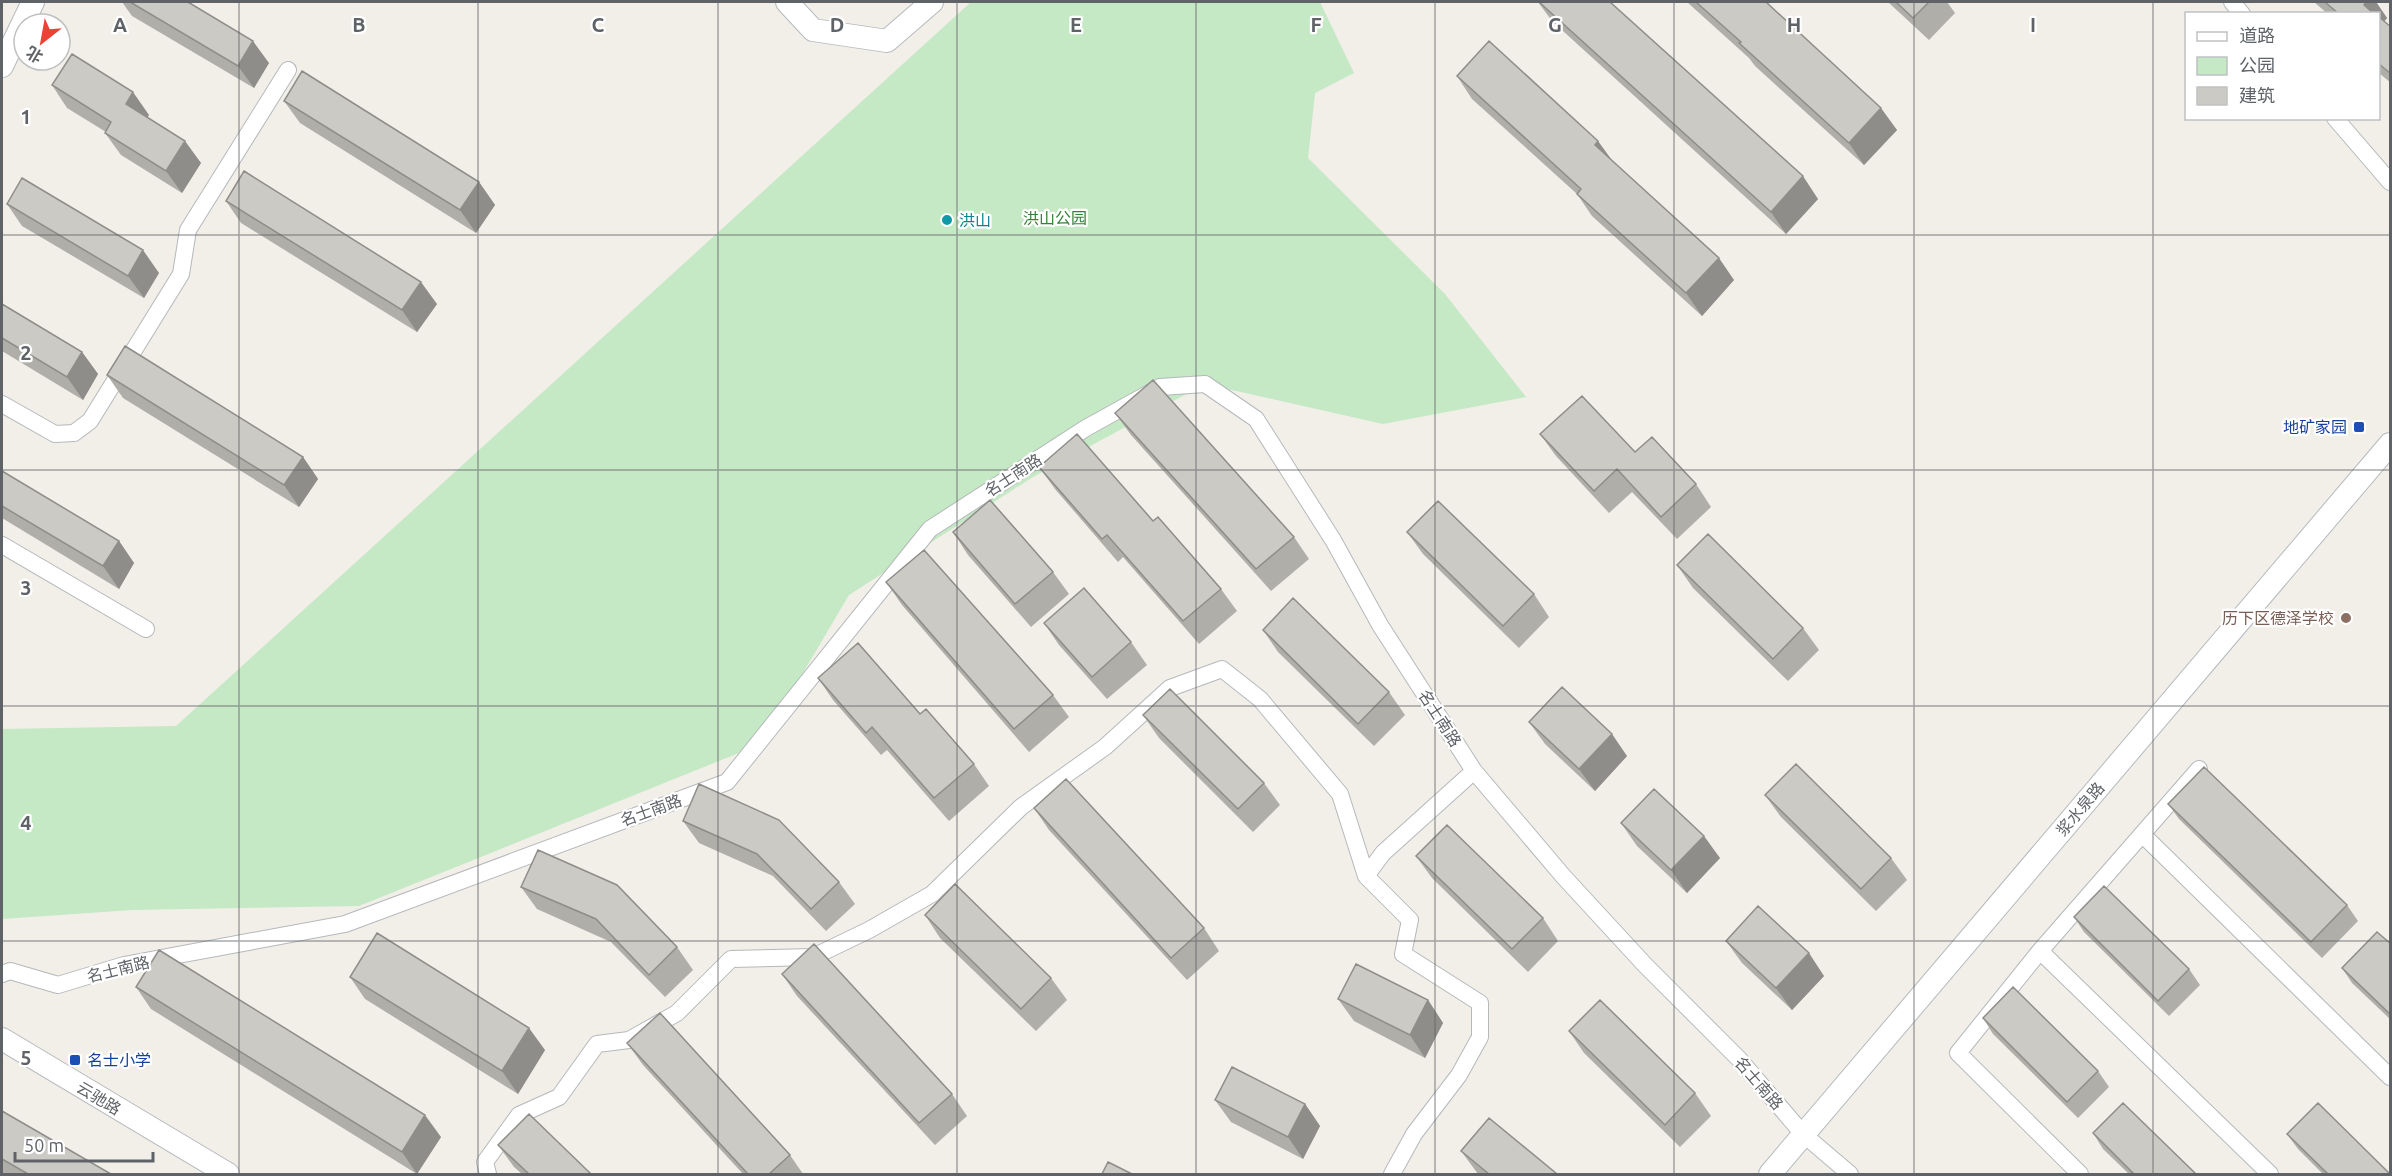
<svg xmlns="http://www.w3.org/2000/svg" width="2392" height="1176" font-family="Ubuntu,'Noto Sans SC',sans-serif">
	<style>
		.green { fill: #c5e8c5 }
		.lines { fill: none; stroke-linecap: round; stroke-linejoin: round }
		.street-casing { stroke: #b5b8bc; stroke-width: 18 }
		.secondary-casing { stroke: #b6babf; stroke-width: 24 }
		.street { stroke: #fff; stroke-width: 16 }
		.secondary { stroke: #fff; stroke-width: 22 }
		.wall { fill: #afaea9 }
		.shaded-wall { fill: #8f8d8a }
		.building { fill: #cccac5; stroke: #8f8d8a; stroke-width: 1.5 }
		.grid { fill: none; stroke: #5f6368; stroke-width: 1.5; stroke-opacity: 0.55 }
		.culture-dot { fill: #0f9aa8; stroke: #fff; stroke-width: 2 }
		.transit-dot { fill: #1a4fb4; stroke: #fff; stroke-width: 2 }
		.education-dot { fill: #8d6e63; stroke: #fff; stroke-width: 2 }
		.labels { text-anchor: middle; stroke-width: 4.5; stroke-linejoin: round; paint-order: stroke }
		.park-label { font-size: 16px; fill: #348238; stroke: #fff }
		.culture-label { font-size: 16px; fill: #0d838f; stroke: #fff; text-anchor: start }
		.transit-label { font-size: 16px; fill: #164399; stroke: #fff; text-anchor: end }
		.street-label { font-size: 16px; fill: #5f6368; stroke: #fff }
		.education-label { font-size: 16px; fill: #785e54; stroke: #fff; text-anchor: end }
		.grid-label { font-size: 20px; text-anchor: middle; font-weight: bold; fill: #5f6368; stroke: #fff; stroke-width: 4.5; stroke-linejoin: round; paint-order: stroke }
	</style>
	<rect width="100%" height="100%" fill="#f1efe8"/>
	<path class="green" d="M971 2H1320L1354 73 1315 93 1308 158 1445 294 1526 397 1383 424 1205 384 1033 477 849 595 761 744 359 906 132 910 2 919V729L176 726Z"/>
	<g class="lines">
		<g class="street-casing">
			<path id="street" d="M2232 2 2242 14
				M2335 118 2390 182
				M2 404 55 434 74 433 90 421 181 274 188 230 288 70
				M2 545 146 629
				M2199 769 2040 951 2270 1174
				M2142 834 2390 1077
				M2040 951 1958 1053 2080 1174
				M2 974 10 971 58 985 124 965 345 924 727 782 930 529 1086 428 1160 387 1205 384 1256 419 1333 540 1380 625 1474 771 1563 876 1645 965 1739 1059 1803 1134 1850 1174
				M488 1174 485 1162 519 1115 559 1097 597 1044 629 1040 677 1013 731 959 813 957 869 930 932 894 1021 807 1105 747 1170 688 1222 669 1260 699 1340 794 1366 876
				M1392 1174 1414 1134 1459 1075 1480 1037V1003L1403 954 1410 920 1366 876 1383 853 1474 771"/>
		</g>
		<g class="secondary-casing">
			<path id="secondary" d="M787 2 813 30 887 41 932 2
				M2 66 33 2
				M2 1039 228 1174
				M1770 1174 2390 444"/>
		</g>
		<use href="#street" class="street"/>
		<use href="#secondary" class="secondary"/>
	</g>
	<path class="wall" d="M122 2H188L269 63 254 88 132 16Z
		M1538 2H1610L1818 199 1786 234 1552 21Z
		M1687 2H1766L1897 130 1864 165 1755 66 1749 58Z
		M1888 2H1947L1955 13 1929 40Z
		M2314 2H2376L2387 18 2384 22 2391 27V83L2379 73V14H2328Z
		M1457 76 1614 162 1734 280 1702 316 1592 216 1577 194 1472 99Z
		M52 85 149 115 147 117 201 163 182 193 121 155 105 133 106 132 67 108Z
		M284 101 479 182 495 205 476 233 300 123Z
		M226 201 437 304 417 332 241 223Z
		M7 204 159 273 144 298 22 226Z
		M2 304 82 352 98 374 83 400 2 351Z
		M107 375 303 457 318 479 299 507 123 398Z
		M1115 413 1294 537 1309 559 1271 591 1131 435Z
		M1540 434 1635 452 1696 484 1711 507 1677 539 1632 492 1609 513 1556 456Z
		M1039 467 1153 521 1221 589 1237 611 1199 644 1123 557 1118 562 1055 489Z
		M2 471 119 541 134 563 119 589 2 518Z
		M953 532 1053 572 1069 594 1031 627 968 555Z
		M1407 532 1534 594 1549 617 1519 648 1423 554Z
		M1677 565 1803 628 1819 650 1788 681 1693 588Z
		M886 582 1053 695 1069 717 1029 752 902 605Z
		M1044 623 1131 642 1147 665 1107 699 1059 645Z
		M1263 630 1389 692 1405 715 1374 746 1278 652Z
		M818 678 920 714 974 764 989 786 949 821 887 750 881 755 833 700Z
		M1143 715 1264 783 1280 805 1253 832 1159 738Z
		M1529 722 1627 756 1595 791 1545 744Z
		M1765 795 1891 858 1907 880 1876 911 1781 817Z
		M2168 804 2347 905 2358 921 2322 958 2179 819Z
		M1034 808 1204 928 1219 951 1187 980 1049 830Z
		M683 821 839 882 855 904 826 931 773 876 699 843Z
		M1621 823 1720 858 1687 893 1637 846Z
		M1416 856 1543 918 1558 941 1528 972 1432 878Z
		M521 887 677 947 693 970 665 997 611 942 537 909Z
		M925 915 1051 978 1067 1000 1036 1031 940 938Z
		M2074 917 2189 969 2200 985 2169 1016 2084 932Z
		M1726 941 1824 976 1792 1010 1742 963Z
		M2391 944V1020L2352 983 2342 968Z
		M782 974 952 1094 967 1116 935 1145 797 996Z
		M350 977 545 1050 518 1094 365 999Z
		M136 987 441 1137 417 1174 151 1009Z
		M1338 999 1428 1000 1443 1023 1425 1058 1354 1021Z
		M1983 1018 2098 1071 2109 1087 2078 1118 1993 1034Z
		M1569 1031 1695 1093 1711 1116 1680 1147 1584 1053Z
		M627 1043 790 1155 803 1174H743L643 1065Z
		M1215 1100 1305 1104 1320 1126 1303 1159 1231 1122Z
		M2 1111 111 1174H5L2 1172Z
		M2093 1133 2196 1174H2129L2103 1149Z
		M2287 1134 2390 1174H2323L2298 1149Z
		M498 1145 591 1174H522L514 1167Z
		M1461 1151 1557 1174H1478Z"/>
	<path class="shaded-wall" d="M2366 2H2376L2387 18 2379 27V14H2370L2364 5Z
		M253 41 269 63 254 88 238 66Z
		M133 92 149 115 142 126 126 104Z
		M1881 108 1897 130 1864 165 1849 143Z
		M185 141 201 163 182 193 166 171Z
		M1598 141 1614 163 1595 145Z
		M1803 176 1818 199 1786 234 1771 212Z
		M479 182 495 205 476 233 460 210Z
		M143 250 159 273 144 298 128 276Z
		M1719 258 1734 280 1702 316 1686 293Z
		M421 282 437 304 417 332 402 310Z
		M82 352 98 374 83 400 67 377Z
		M303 457 318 479 299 507 284 485Z
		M119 541 134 563 119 589 103 566Z
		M1612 734 1627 756 1595 791 1579 769Z
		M1704 836 1720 858 1687 893 1671 870Z
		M1809 953 1824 976 1792 1010 1776 988Z
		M1428 1000 1443 1023 1425 1058 1410 1035Z
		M529 1028 545 1050 518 1094 502 1071Z
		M1305 1104 1320 1126 1303 1159 1288 1137Z
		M425 1115 441 1137 417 1174 402 1152Z"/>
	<path class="building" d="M130 2H188L253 41 238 66Z
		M1539 2H1610L1803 176 1771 212Z
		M1696 2H1766L1881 108 1849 143 1739 43 1741 42Z
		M1896 2H1929L1913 18Z
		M2325 2H2366L2364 5 2374 14H2339Z
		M2379 17 2391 27 2390 73 2379 64Z
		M1489 41 1598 141 1595 145 1719 258 1686 293 1577 194 1581 189 1457 76Z
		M72 54 133 92 126 104 185 141 166 171 105 133 111 122 52 85Z
		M302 71 479 182 460 210 284 101Z
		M244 171 421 282 402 310 226 201Z
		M22 178 143 250 128 276 7 204Z
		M2 304 82 352 67 377 2 338Z
		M125 346 303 457 284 485 107 375Z
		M1153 380 1294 537 1256 569 1115 413Z
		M1582 396 1635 452 1652 437 1696 484 1661 517 1617 469 1594 491 1540 434Z
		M1077 434 1153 521 1158 517 1221 589 1183 621 1107 535 1102 539 1039 467Z
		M2 471 119 541 103 566 2 506Z
		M990 500 1053 572 1015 604 953 532Z
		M1438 501 1534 594 1503 626 1407 532Z
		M1708 534 1803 628 1773 659 1677 565Z
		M924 550 1053 695 1014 729 886 582Z
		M1084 588 1131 642 1092 677 1044 623Z
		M1293 598 1389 692 1358 724 1263 630Z
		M858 643 920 714 926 709 974 764 934 798 872 727 866 733 818 678Z
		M1562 687 1612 734 1579 769 1529 722Z
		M1170 689 1264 783 1238 809 1143 715Z
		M1796 764 1891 858 1861 889 1765 795Z
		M2204 767 2347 905 2311 942 2168 804Z
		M1066 779 1204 928 1171 958 1034 808Z
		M699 784 779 820 839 882 811 909 757 854 683 821Z
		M1654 789 1704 836 1671 870 1621 823Z
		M1447 825 1543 918 1512 949 1416 856Z
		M538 850 617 885 677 947 649 975 596 919 521 887Z
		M955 884 1051 978 1021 1009 925 915Z
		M2104 886 2189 969 2158 1001 2074 917Z
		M1758 906 1809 953 1776 988 1726 941Z
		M2377 932 2391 944V1015L2342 968Z
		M377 933 529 1028 502 1071 350 977Z
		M814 944 952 1094 919 1123 782 974Z
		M159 950 425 1115 402 1152 136 987Z
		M1356 964 1428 1000 1410 1035 1338 999Z
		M2013 987 2098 1071 2067 1102 1983 1018Z
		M1600 1000 1695 1093 1665 1125 1569 1031Z
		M660 1013 790 1155 769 1174H748L627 1043Z
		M1232 1067 1305 1104 1288 1137 1215 1100Z
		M2123 1103 2196 1174H2134L2093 1133Z
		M2318 1103 2390 1174H2328L2287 1134Z
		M2 1111 111 1174H28L2 1159Z
		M529 1114 591 1174H529L498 1145Z
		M1489 1118 1557 1174H1489L1461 1151Z
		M1108 1162 1132 1174H1102Z"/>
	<path class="grid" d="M239 2V1174M478 2V1174M718 2V1174M957 2V1174M1196 2V1174M1435 2V1174M1674 2V1174M1914 2V1174M2153 2V1174M2 235H2390M2 470H2390M2 706H2390M2 941H2390"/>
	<circle class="culture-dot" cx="947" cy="220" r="6"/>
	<g class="transit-dot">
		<rect x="2353" y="421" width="12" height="12" rx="3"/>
		<rect x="69" y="1054" width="12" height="12" rx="3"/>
	</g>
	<circle class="education-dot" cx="2346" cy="618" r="6"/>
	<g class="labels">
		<g class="park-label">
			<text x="1055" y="224">洪山公园</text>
		</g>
		<g class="culture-label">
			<text x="959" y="226">洪山</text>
		</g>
		<g class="transit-label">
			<text x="2347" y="433">地矿家园</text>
			<text x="87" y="1066" text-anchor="start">名士小学</text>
		</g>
		<g class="street-label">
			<text transform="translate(1013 475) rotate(-33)" y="6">名士南路</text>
			<text transform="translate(1440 718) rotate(57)" y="6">名士南路</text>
			<text transform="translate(2080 809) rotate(-50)" y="6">浆水泉路</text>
			<text transform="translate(651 810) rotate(-20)" y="6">名士南路</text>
			<text transform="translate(118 969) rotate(-14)" y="6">名士南路</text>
			<text transform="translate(1759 1083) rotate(49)" y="6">名士南路</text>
			<text transform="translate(99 1098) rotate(31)" y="6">云驰路</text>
		</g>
		<g class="education-label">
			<text x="2334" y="624">历下区德泽学校</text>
		</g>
	</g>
	<g class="grid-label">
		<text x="120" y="32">A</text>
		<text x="359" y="32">B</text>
		<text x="598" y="32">C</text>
		<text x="837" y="32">D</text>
		<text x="1076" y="32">E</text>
		<text x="1316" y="32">F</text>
		<text x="1555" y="32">G</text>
		<text x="1794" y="32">H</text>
		<text x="2033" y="32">I</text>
		<text x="26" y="124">1</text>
		<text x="26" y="360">2</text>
		<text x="26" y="595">3</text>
		<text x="26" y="830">4</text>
		<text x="26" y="1065">5</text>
	</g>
	<rect width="2392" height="1176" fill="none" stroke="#5f6368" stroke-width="6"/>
	<rect x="2185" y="12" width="195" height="108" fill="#ffffff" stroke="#bfc1c3" stroke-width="1.5"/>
	<rect x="2197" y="32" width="30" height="9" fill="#ffffff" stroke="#bfc1c3" stroke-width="1.5"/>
	<text x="2239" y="42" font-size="18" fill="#5f6368">道路</text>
	<rect x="2197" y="57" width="30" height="18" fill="#c5e8c5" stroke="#bfc1c3" stroke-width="1.5"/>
	<text x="2239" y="72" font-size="18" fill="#5f6368">公园</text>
	<rect x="2197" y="87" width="30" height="18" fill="#cccac5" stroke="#bfc1c3" stroke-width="1.5"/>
	<text x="2239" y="102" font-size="18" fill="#5f6368">建筑</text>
	<g transform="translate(42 42) rotate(211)"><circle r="28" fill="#ffffff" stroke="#bfc1c3" stroke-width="1.5"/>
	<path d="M0-4.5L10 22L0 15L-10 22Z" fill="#ea4335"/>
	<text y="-9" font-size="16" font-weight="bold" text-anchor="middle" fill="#5f6368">北</text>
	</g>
	<path d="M15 1152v9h138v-9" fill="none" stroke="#5f6368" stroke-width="3"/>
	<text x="24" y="1152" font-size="18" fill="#5f6368" stroke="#ffffff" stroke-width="4.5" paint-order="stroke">50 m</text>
</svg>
